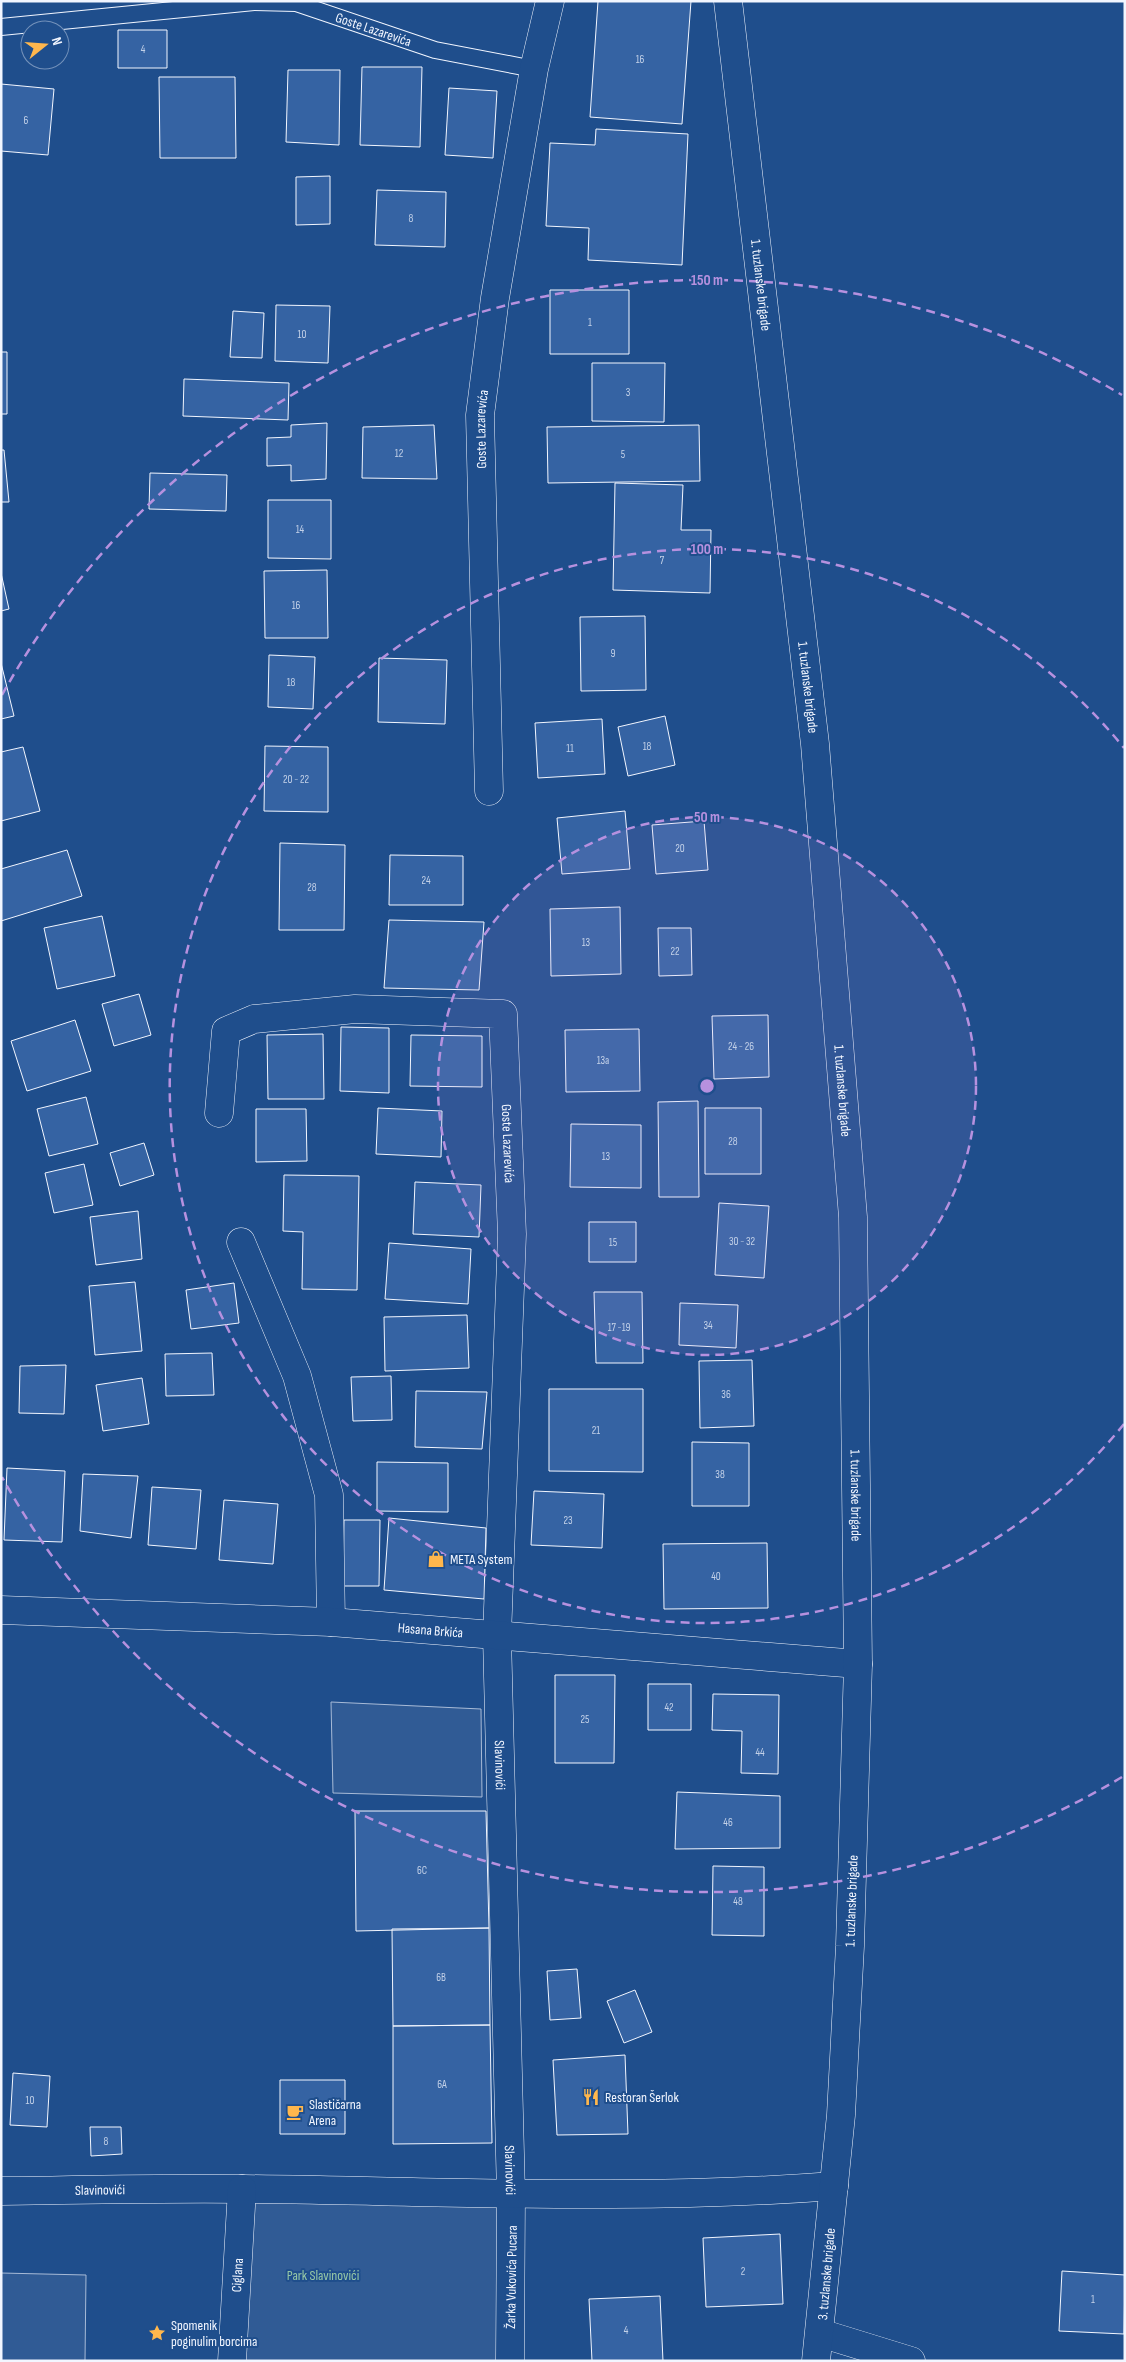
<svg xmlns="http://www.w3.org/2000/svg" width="1126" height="2362" font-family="'Sofia Sans Condensed',sans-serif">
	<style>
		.built { fill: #305b95; stroke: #a8bbd7 }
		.building { fill: #3563a3; stroke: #f2f6ff }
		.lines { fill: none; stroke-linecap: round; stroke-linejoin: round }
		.service-casing { stroke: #f2f6ff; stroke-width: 18 }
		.minor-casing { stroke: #f2f6ff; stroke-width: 29 }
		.primary-casing { stroke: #f2f6ff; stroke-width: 29 }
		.service { stroke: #1f4e8c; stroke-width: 16 }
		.minor { stroke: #1f4e8c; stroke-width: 28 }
		.primary { stroke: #1f4e8c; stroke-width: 28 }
		.ring { fill: none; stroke: #b691df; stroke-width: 2.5; stroke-dasharray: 9 6 }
		.labels { text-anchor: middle; stroke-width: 4; stroke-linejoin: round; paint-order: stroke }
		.number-label { font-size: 11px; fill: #c3d1e8 }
		.street-label { font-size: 14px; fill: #f2f6ff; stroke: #1f4e8c }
		.poi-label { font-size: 14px; fill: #f2f6ff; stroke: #1f4e8c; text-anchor: start }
		.park-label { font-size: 14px; fill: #97c8a6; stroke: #1f4e8c }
		.centre { fill: #b691df; stroke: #1f4e8c; stroke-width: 2.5 }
		.ring-label { font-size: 15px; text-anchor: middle; font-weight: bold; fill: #b691df; stroke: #1f4e8c; stroke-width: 4; stroke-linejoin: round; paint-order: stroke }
	</style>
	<rect width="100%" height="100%" fill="#1f4e8c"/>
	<path class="built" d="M331 1702 481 1709 482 1797 333 1793Z
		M242 2189 511 2194 510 2361H232Z
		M1 2273 86 2275 85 2361H1Z"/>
	<path class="building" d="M598 1H691L682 124 590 117Z
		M118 30H167V68H118Z
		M362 67H422L420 147 360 145Z
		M288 70H340L339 145 286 142Z
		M159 77H235L236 158H160Z
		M1 84 54 89 48 155 1 151Z
		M449 88 497 91 493 158 445 155Z
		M596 129 688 134 682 265 588 260 589 228 546 226 550 143 595 145Z
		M330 176V224L296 225V177Z
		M377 190 446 192 445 247 375 245Z
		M550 290H629V354H550Z
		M276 305 330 306 328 363 275 361Z
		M233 311 264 313 262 358 230 357Z
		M1 352H7V414H1Z
		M592 363H665L664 422 592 421Z
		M184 379 289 383 288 420 183 416Z
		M327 423 326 479 291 481V465L267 466V438L291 437V425Z
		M434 425 437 479 362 478 363 427Z
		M699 425 700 481 548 483 547 427Z
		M1 450H4L9 502H1Z
		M150 473 227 475 226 511 149 509Z
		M615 483 683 485 681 530H711L710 593 613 590Z
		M268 500H331V559L268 558Z
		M327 570 328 638H265L264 571Z
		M1 573 9 609 1 611Z
		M645 616 646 690 581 691 580 617Z
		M269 655 315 657 313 709 268 707Z
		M379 658 447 660 445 724 378 722Z
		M1 663 14 716 1 719Z
		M665 716 675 765 628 776 618 727Z
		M602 719 605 774 538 778 535 723Z
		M265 746 328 747V812L264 811Z
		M23 747 40 811 1 821V752Z
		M625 811 630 869 562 874 557 818Z
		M704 821 708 870 656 874 652 825Z
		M280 843 345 845 344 930H279Z
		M67 850 82 896 1 921V869Z
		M390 855 463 856V905H389Z
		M620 907 621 974 551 976 550 909Z
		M102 916 115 976 57 989 44 928Z
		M389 920 484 922 479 990 384 988Z
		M658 928H691L692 975 659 976Z
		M139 994 151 1035 114 1046 102 1004Z
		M768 1015 769 1077 714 1079 712 1016Z
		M75 1020 91 1071 27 1091 11 1041Z
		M341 1027 389 1028V1093L340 1091Z
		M639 1029 640 1091 566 1092 565 1030Z
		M323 1034 324 1099H268L267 1035Z
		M411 1035 482 1036V1087L410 1086Z
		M86 1097 98 1144 49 1156 37 1109Z
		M698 1101 699 1197H659L658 1102Z
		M378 1108 442 1111 441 1157 376 1154Z
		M705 1108H761V1174H705Z
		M256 1109H306L307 1161 256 1162Z
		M571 1124 641 1125V1188L570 1187Z
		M144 1143 154 1175 120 1186 110 1153Z
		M84 1164 93 1205 54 1213 45 1173Z
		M284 1175 359 1176 357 1290 302 1289 303 1232 283 1231Z
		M415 1182 481 1185 479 1237 413 1234Z
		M719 1203 769 1206 764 1278 715 1275Z
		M138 1211 142 1259 96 1265 90 1217Z
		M589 1222H636V1262H589Z
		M389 1243 471 1249 468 1304 385 1299Z
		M135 1282 142 1351 95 1355 89 1286Z
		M234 1283 239 1323 191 1329 186 1290Z
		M594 1292H642L643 1363H596Z
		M680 1303 738 1305 736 1348 679 1345Z
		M467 1315 469 1368 385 1371 384 1317Z
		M212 1353 214 1395 166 1396 165 1354Z
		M752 1360 754 1426 700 1428 699 1361Z
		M66 1365 64 1414 19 1413 20 1366Z
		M391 1376 392 1420 353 1421 351 1377Z
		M142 1378 149 1424 103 1431 96 1385Z
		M549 1389H643V1472L549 1471Z
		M416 1391 487 1392 482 1449 415 1447Z
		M692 1442 749 1443V1506H692Z
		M377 1462 448 1463V1512L377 1511Z
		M7 1468 65 1471 62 1542 4 1540Z
		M83 1474 138 1476 131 1538 80 1531Z
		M152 1487 201 1490 196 1549 148 1545Z
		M534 1491 604 1494 602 1548 531 1545Z
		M224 1500 278 1504 273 1564 219 1560Z
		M389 1518 486 1528 484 1599 384 1590Z
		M344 1520H380L379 1586H343Z
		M767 1543 768 1608 664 1609 663 1544Z
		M555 1675H615L614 1763H555Z
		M648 1684H691V1730H648Z
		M713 1694 779 1695 778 1774 741 1773 742 1731 712 1730Z
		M677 1792 780 1796V1848L675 1849Z
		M355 1811H486L489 1928 356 1931Z
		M713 1866 764 1867V1936L712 1935Z
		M489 1928 490 2025 393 2026 392 1929Z
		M577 1969 581 2018 550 2020 547 1971Z
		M635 1990 652 2032 624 2043 607 2001Z
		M490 2025 492 2143 393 2144V2026Z
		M625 2055 628 2134 557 2135 553 2060Z
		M13 2073 50 2076 47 2127 10 2125Z
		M280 2080H345V2134H280Z
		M90 2127H121L122 2154 91 2156Z
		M780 2234 783 2304 706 2307 703 2238Z
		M1062 2271 1125 2275 1124 2334 1059 2331Z
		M660 2296 663 2361H592L589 2299Z"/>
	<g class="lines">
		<g class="service-casing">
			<g id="service">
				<path id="s1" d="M1 27 254 2 296 3 435 50 534 69"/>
			</g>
		</g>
		<g class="minor-casing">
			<g id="minor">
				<path id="s2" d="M489 791 480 415 495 298 534 69 550 1"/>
				<path id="s3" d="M219 1113 226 1031 254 1019 355 1009 503 1014 512 1234 497 1636 511 2194 510 2361"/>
				<path d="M241 1242 297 1376 329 1495 331 1622"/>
				<path id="s4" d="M1 1610 331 1622 858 1664"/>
				<path id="s5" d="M1 2191C82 2190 163 2188 244 2189 441 2191 638 2201 834 2186"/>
				<path d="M820 2333 911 2361"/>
				<path id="s6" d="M232 2361 242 2189"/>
			</g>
		</g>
		<g class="primary-casing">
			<g id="primary">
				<path id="s7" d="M728 1 815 744 853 1217 858 1664 850 1946 841 2115 816 2361"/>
			</g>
		</g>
		<use href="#service" class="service"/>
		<use href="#minor" class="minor"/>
		<use href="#primary" class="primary"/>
	</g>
	<circle cx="707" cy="1086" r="269" fill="#b691df" fill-opacity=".12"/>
	<g class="ring">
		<circle cx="707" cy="1086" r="269"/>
		<path d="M1124 1424A537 537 0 1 1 1124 748"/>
		<path d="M1122 1777A806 806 0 0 1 2 1477M2 695A806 806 0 0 1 1122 395"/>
	</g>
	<defs>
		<g id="shop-bare" transform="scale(1.35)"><path d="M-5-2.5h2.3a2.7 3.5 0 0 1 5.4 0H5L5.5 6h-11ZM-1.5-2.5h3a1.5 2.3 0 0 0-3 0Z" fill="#ffb74d" stroke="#1f4e8c" stroke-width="2.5" paint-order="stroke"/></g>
		<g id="restaurant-bare" transform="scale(1.35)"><path d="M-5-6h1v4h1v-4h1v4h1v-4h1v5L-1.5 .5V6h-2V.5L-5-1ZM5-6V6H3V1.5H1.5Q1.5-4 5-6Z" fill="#ffb74d" stroke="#1f4e8c" stroke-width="2.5" paint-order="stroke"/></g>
		<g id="cafe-bare" transform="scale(1.35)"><path d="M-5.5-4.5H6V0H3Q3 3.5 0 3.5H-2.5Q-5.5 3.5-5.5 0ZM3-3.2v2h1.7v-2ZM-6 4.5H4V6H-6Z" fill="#ffb74d" stroke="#1f4e8c" stroke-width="2.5" paint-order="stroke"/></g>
		<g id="sight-bare" transform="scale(1.35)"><path d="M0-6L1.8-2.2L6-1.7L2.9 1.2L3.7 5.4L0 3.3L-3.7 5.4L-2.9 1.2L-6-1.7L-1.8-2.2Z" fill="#ffb74d" stroke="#1f4e8c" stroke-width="2.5" paint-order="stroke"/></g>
	</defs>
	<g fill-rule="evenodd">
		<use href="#shop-bare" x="436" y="1559"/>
		<use href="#restaurant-bare" x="591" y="2097"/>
		<use href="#cafe-bare" x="295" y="2112"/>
		<use href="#sight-bare" x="157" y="2333"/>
	</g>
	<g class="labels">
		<g class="number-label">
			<text x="143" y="53">4</text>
			<text x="640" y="63">16</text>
			<text x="26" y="124">6</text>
			<text x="411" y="222">8</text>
			<text x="590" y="326">1</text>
			<text x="302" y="338">10</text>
			<text x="628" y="396">3</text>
			<text x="399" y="457">12</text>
			<text x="623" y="458">5</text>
			<text x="300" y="533">14</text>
			<text x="662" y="564">7</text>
			<text x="296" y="609">16</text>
			<text x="613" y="657">9</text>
			<text x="291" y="686">18</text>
			<text x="647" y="750">18</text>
			<text x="570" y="752">11</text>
			<text x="296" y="783">20 - 22</text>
			<text x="680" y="852">20</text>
			<text x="426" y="884">24</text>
			<text x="312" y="891">28</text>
			<text x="586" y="946">13</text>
			<text x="675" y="955">22</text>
			<text x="741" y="1050">24 - 26</text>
			<text x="603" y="1064">13a</text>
			<text x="733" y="1145">28</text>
			<text x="606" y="1160">13</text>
			<text x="742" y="1245">30 - 32</text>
			<text x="613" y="1246">15</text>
			<text x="708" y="1329">34</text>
			<text x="619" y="1331">17 -19</text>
			<text x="726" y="1398">36</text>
			<text x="596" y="1434">21</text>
			<text x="720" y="1478">38</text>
			<text x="568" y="1524">23</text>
			<text x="716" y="1580">40</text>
			<text x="669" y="1711">42</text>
			<text x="585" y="1723">25</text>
			<text x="760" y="1756">44</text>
			<text x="728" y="1826">46</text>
			<text x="422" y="1874">6C</text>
			<text x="738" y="1905">48</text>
			<text x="441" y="1981">6B</text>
			<text x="442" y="2088">6A</text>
			<text x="30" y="2104">10</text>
			<text x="106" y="2145">8</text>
			<text x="743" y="2275">2</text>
			<text x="1093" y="2303">1</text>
			<text x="626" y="2334">4</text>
		</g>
		<g class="street-label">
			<text dy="5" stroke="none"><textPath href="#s1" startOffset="378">Goste Lazarevića</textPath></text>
			<text dy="5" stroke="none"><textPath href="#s7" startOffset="286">1. tuzlanske brigade</textPath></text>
			<text dy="5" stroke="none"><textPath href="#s2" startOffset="362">Goste Lazarevića</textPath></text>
			<text dy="5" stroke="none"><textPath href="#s7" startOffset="691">1. tuzlanske brigade</textPath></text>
			<text dy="5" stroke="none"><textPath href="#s7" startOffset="1096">1. tuzlanske brigade</textPath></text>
			<text dy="5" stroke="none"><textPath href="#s3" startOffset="492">Goste Lazarevića</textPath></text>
			<text dy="5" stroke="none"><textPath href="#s7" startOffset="1501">1. tuzlanske brigade</textPath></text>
			<text dy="5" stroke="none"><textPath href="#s4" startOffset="430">Hasana Brkića</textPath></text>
			<text dy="5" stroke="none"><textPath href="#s3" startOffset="1114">Slavinovići</textPath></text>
			<text transform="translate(851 1901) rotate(-88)" y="5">1. tuzlanske brigade</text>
			<text dy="5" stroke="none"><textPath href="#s3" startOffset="1519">Slavinovići</textPath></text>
			<text dy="5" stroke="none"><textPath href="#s5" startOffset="99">Slavinovići</textPath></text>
			<text transform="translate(826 2274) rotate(-85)" y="5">3. tuzlanske brigade</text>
			<text dy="5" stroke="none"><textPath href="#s6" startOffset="86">Ciglana</textPath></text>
			<text transform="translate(511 2277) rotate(-89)" y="5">Žarka Vukovića Pucara</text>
		</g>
		<g class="poi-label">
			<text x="450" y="1564">META System</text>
			<text x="605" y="2102">Restoran Šerlok</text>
			<text x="309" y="2109">Slastičarna<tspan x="309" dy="16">Arena</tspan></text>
			<text x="171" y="2330">Spomenik<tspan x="171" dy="16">poginulim borcima</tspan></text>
		</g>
		<g class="park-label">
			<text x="323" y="2280">Park Slavinovići</text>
		</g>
	</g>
	<circle cx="707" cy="1086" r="8" class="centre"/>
	<g class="ring-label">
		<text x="707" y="285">150 m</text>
		<text x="707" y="554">100 m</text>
		<text x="707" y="822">50 m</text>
	</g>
	<rect width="1126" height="2362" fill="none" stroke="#f2f6ff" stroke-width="5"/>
	<g transform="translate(45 45) rotate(73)"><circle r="24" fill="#1f4e8c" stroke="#7391ba"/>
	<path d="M0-4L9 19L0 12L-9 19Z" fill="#ffb74d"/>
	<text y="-8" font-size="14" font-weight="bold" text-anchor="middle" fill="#f2f6ff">N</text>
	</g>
</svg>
